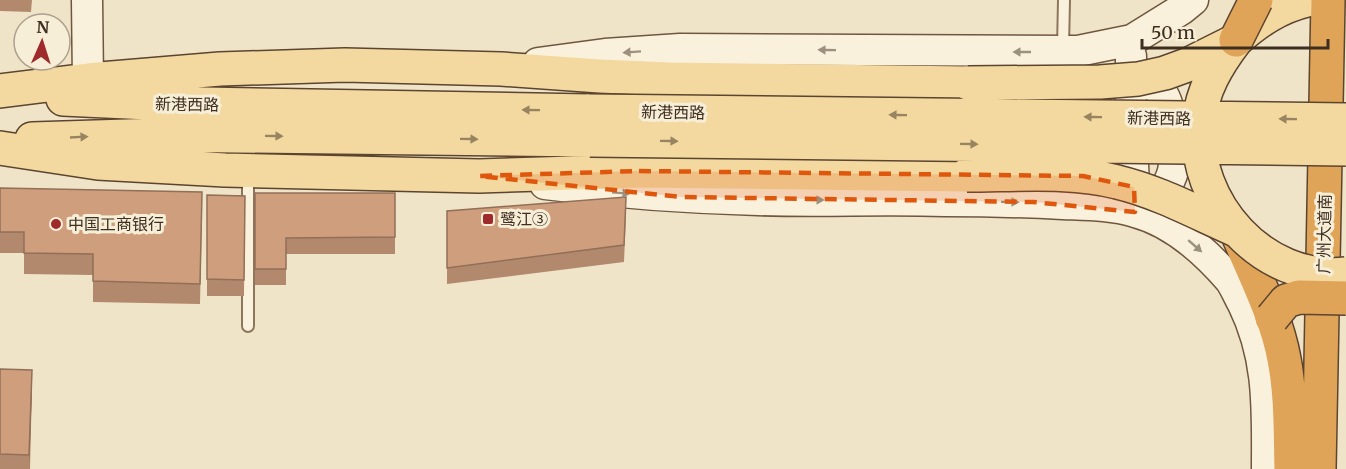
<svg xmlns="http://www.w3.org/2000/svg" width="1346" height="469" font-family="Merriweather,'Noto Sans SC',serif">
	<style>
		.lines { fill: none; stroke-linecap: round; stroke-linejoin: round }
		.lane-casing { stroke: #8d765c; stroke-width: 14 }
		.secondary-casing { stroke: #6f573f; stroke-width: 33 }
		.primary-casing { stroke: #5b4430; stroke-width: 36 }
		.highway-casing { stroke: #5b4430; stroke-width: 36 }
		.lane { stroke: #faf1dc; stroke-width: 10 }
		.secondary { stroke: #faf1dc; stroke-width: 30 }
		.primary { stroke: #f3d9a0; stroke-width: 33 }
		.highway { stroke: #e0a458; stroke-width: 33 }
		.primary-bridge-casing { stroke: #5b4430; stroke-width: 36; stroke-linecap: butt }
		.highway-bridge-casing { stroke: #5b4430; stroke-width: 36; stroke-linecap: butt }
		.primary-bridge { stroke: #f3d9a0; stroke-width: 33 }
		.highway-bridge { stroke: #e0a458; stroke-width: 33 }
		.wall { fill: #b2896c }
		.shaded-wall { fill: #916f58 }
		.building { fill: #cf9f7d; stroke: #916f58; stroke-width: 1.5 }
		.oneway { fill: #9c907e }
		.oneway2 { fill: #988460 }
		.marked { fill: #df570d; fill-opacity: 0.2; stroke: #df570d; stroke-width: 4.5; stroke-dasharray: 12 8; stroke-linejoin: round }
		.poi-dot { fill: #9e2a2b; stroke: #f7eed8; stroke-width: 2 }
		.labels { text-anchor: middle; stroke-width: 6; stroke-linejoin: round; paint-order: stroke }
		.street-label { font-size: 16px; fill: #3d2e20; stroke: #f7eed8 }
		.poi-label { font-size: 16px; fill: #3d2e20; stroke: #f7eed8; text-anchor: start }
	</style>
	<rect width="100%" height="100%" fill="#f0e4c8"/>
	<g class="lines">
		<g class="lane-casing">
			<path id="lane" d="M1063 48 1064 0
				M248 174V326"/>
		</g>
		<g class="secondary-casing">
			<path id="secondary" d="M87 0 88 80
				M1131 56V119L1135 209
				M538 63 605 54 680 49 1078 51 1132 40 1182 9 1193 0
				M1138 79C1146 83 1156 85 1162 93 1172 107 1177 153 1173 171 1171 180 1166 188 1161 196
				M545 184C616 193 686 198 758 200 820 202 883 199 945 201 984 201 1024 202 1063 204 1087 205 1112 205 1135 212 1173 222 1205 251 1230 280 1235 287 1239 297 1243 304 1270 359 1267 410 1267 469"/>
		</g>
		<g class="primary-casing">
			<path id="primary" d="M1236 40C1258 21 1278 7 1307 0
				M0 91 88 80 220 69 345 65 501 69 600 76 669 79 968 83
				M63 99 149 103 589 111
				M32 139 159 135 590 140
				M0 148 98 163 225 170 479 176 639 171 967 175"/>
		</g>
		<g class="highway-casing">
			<path id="highway" d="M1236 230C1253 272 1276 315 1284 359 1291 395 1290 432 1291 469
				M1319 469 1328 0"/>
		</g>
		<use href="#lane" class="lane"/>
		<use href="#secondary" class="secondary"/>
		<use href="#primary" class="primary"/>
		<use href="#highway" class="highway"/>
		<g class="primary-bridge-casing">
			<path id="primary-bridge" d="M1236 40C1217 65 1202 90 1199 122 1192 203 1263 283 1346 274
				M968 83 1100 82 1138 79 1165 73 1187 65 1235 41
				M589 111 1346 120
				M590 140 1346 149
				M967 175C1014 175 1073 170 1117 182 1159 192 1197 213 1236 230"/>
		</g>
		<g class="highway-bridge-casing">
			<path id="highway-bridge" d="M1236 40 1256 0
				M1272 318 1286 301 1299 297 1346 298"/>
		</g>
		<use href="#primary-bridge" class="primary-bridge"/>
		<use href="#highway-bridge" class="highway-bridge"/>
	</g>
	<path class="wall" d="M0 0H32L31 12 0 11Z
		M0 188 202 213 200 304 93 302V275L24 274V253H0Z
		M255 193H395V254H286V285H255Z
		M207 195 245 196 244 296H207Z
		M447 211 626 214 624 262 447 284Z
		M0 369 32 386 30 469H0Z"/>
	<path class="shaded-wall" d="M32 370V386L29 469V455Z"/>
	<path class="building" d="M0 188 202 192 200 284 93 281V254L24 253V232H0Z
		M255 193H395V237L286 238V269H255Z
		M207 195 245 196 244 280 207 279Z
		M626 197 624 245 447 268V211Z
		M0 369 32 370 29 455 0 454Z"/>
	<defs><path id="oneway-solid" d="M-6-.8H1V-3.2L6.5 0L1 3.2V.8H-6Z" transform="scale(1.5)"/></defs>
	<g class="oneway">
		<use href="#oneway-solid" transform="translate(827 50) rotate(-179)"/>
		<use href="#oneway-solid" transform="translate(632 52) rotate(176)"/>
		<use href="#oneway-solid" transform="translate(1022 52) rotate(-180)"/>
		<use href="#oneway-solid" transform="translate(621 193) rotate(4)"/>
		<use href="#oneway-solid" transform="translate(815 200)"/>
		<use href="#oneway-solid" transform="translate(1010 202) rotate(1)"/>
		<use href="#oneway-solid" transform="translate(1195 246) rotate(41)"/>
	</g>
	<g class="oneway2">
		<use href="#oneway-solid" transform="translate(531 110) rotate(-179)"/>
		<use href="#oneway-solid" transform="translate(898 115) rotate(-179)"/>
		<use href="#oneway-solid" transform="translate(1093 117) rotate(-179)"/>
		<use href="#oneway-solid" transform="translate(1288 119) rotate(-179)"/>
		<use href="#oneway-solid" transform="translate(274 136) rotate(1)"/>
		<use href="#oneway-solid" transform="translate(79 137) rotate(-3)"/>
		<use href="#oneway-solid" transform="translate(469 139) rotate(1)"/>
		<use href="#oneway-solid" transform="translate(669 141) rotate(1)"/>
		<use href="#oneway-solid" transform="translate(969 144) rotate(1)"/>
	</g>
	<path class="marked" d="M639 171 1083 176 1134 187 1135 212 1033 202 681 197 479 176Z"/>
	<g class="poi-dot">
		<rect x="482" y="213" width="12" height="12" rx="3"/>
		<circle cx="56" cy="224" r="6"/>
	</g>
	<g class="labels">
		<g class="street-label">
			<text transform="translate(187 104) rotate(1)" y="6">新港西路</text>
			<text transform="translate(673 112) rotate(1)" y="6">新港西路</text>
			<text transform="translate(1159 118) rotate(1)" y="6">新港西路</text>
			<text transform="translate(1324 234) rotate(-89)" y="6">广州大道南</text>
		</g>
		<g class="poi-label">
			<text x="500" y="225">鹭江③</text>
			<text x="68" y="230">中国工商银行</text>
		</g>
	</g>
	<g transform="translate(42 42) rotate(3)"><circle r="28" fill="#f7eed8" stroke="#ada18e" stroke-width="1.5"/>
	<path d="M0-4.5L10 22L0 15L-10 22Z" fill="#9e2a2b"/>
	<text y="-9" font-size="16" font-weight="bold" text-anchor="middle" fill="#3d2e20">N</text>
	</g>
	<path d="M1142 39v9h186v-9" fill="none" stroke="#3d2e20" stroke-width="3"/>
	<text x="1151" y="39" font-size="18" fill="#3d2e20" stroke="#f7eed8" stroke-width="4.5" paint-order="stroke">50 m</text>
</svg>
